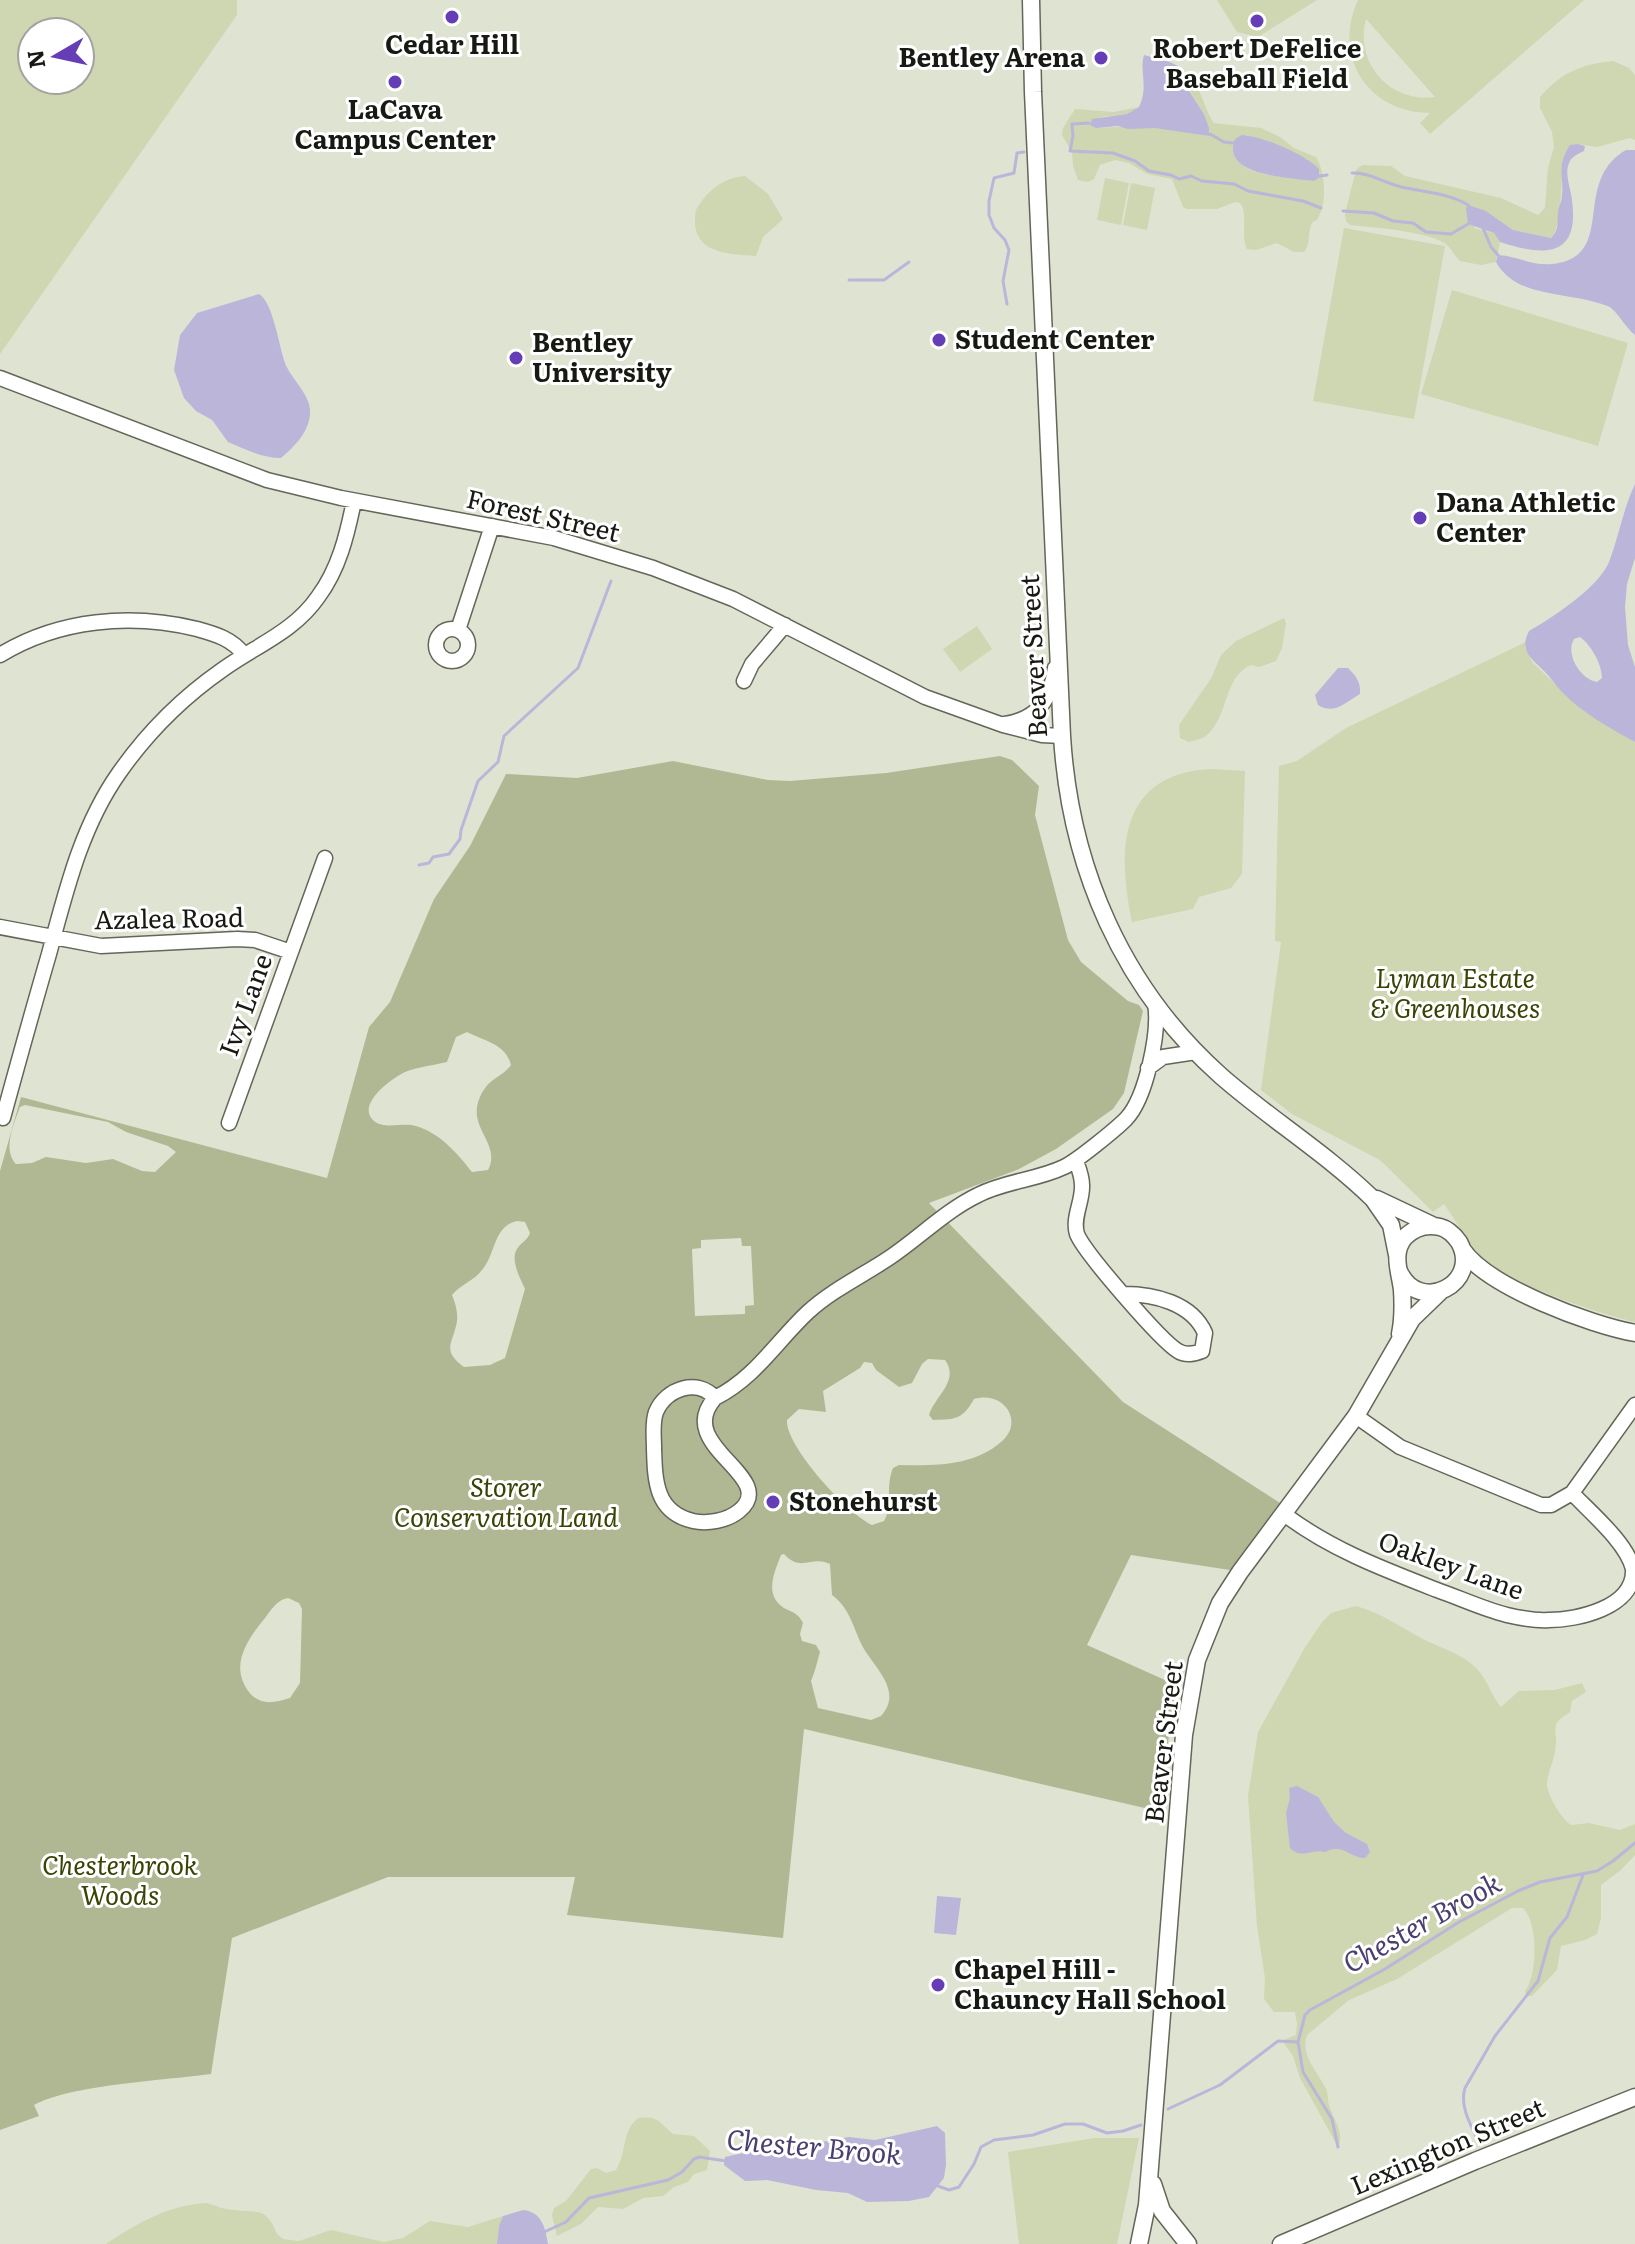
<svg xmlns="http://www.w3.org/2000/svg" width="1635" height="2244" font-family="Literata,serif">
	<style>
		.green { fill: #ced6b2; fill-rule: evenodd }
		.forest { fill: #b0b893; fill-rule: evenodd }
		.water { fill: #bbb5da; fill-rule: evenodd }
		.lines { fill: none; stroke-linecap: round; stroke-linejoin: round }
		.stream { stroke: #bbb5da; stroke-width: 3 }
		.minor-casing { stroke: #636658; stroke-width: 17 }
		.major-casing { stroke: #636658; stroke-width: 19 }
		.minor { stroke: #fff; stroke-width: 14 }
		.major { stroke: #fff; stroke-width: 16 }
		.poi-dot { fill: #653eb7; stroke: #fff; stroke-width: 3 }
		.labels { text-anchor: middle; stroke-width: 6; stroke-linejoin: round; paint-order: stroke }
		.poi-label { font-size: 26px; font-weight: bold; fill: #171913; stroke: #fff; text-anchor: start }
		.street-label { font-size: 26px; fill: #171913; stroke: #fff }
		.park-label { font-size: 26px; font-style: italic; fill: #394303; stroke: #fff }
		.water-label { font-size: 28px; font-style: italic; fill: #4b3f71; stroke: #fff }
	</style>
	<rect width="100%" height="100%" fill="#dfe4d2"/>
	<path class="green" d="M0 0H237V15L0 354ZM32 32H80V80H32Z
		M1217 0H1317L1258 37 1237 32Z
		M1358 0H1584L1430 134 1420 123 1430 113C1368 113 1332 57 1358 0ZM1366 19 1435 97C1390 103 1354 63 1366 19Z
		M1613 61 1629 68 1635 75V140L1630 138 1597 147 1578 144 1566 152C1559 174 1564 224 1551 238L1513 230 1486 211 1474 228 1494 233 1500 242 1496 262 1481 265 1460 261C1455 256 1452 250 1448 246 1436 232 1370 227 1350 225L1346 221 1345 214 1356 170 1362 165 1391 166 1405 176 1501 198 1538 215 1545 208 1548 168 1554 147 1552 132 1540 108V97C1561 73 1581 64 1613 61Z
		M1180 75C1203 81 1202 107 1214 123L1261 128 1280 137 1294 148 1316 157C1325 171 1327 201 1319 216 1315 225 1314 217 1311 226 1307 236 1311 243 1304 252H1294L1277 243 1256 250 1247 249C1240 234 1249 215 1240 203L1235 202 1217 209H1187L1183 207 1172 179 1147 174 1129 163 1115 160 1100 165 1094 179 1088 182 1078 180 1073 166 1072 152 1062 135 1063 128 1075 109 1114 112 1139 107 1127 114 1101 117 1096 128C1131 126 1171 126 1206 136L1210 134 1204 114ZM1247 135 1268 142 1308 160 1313 181C1288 175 1229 180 1233 143Z
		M745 176 768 194 783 219 763 237 756 256C725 254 688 253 696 210 707 191 722 178 745 176Z
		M1105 178 1129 183 1121 225 1097 220Z
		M1131 183 1155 188 1147 230 1123 225Z
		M1344 228 1445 246 1414 419 1313 401Z
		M1452 290 1628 343 1598 446 1421 394Z
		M1284 618 1286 623 1282 648 1276 661 1259 667 1251 665C1223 677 1229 716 1207 735 1203 739 1195 740 1189 742L1180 738 1179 725 1212 677 1221 655 1236 641Z
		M977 626 992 649 960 672 943 649Z
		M1526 642 1525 648 1533 663 1584 711 1635 742V1322C1600 1314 1502 1282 1480 1256 1466 1241 1456 1220 1444 1204L1433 1212 1380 1160 1292 1114 1261 1090 1281 942 1275 941 1279 766 1297 761 1346 728Z
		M1212 769 1245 771 1242 874 1231 888 1199 897 1193 909 1132 922C1117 851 1118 773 1212 769Z
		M1356 1606C1382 1613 1400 1627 1423 1639 1441 1648 1465 1655 1478 1670 1488 1681 1491 1695 1501 1707L1519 1691 1555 1690 1582 1683 1586 1692 1572 1701 1570 1712C1565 1716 1558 1719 1556 1725 1554 1731 1557 1738 1556 1744 1555 1758 1549 1770 1547 1782 1545 1792 1563 1822 1572 1825L1589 1823 1620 1830 1635 1824V1855L1621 1870 1601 1885V1918L1597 1934 1585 1940 1561 1946 1557 1970 1532 1996H1526L1525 1991C1538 1975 1538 1922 1523 1908H1512L1397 1979 1349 2000 1307 2035C1300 2055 1317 2071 1325 2087 1329 2093 1327 2099 1329 2105 1333 2119 1345 2132 1338 2147L1300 2078 1293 2056 1284 2043V2040L1296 2035 1297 2024 1295 2012H1274L1264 1999 1265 1978 1257 1926 1248 1796 1258 1732 1304 1649 1323 1621 1331 1613Z
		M638 2118C660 2116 658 2122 673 2134L694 2136 710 2151 707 2170 694 2174 688 2182 674 2187 663 2196 643 2198 623 2209 598 2207 581 2224 557 2236 552 2215 554 2208 566 2201 591 2169 597 2168 606 2173 616 2170C627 2153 621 2132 638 2118Z
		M1094 2138H1139L1117 2244H1019L1008 2152Z
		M207 2203C216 2206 225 2210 234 2210 259 2213 266 2207 277 2234L283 2239 299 2241 331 2230 384 2242 403 2238 430 2221 468 2227 503 2216 499 2226 497 2244H106C138 2223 168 2205 207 2203Z"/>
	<path class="forest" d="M1000 756 1012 760 1039 786 1035 815 1068 940 1081 962 1128 1001 1139 1005 1143 1011 1124 1093 1113 1109 1056 1149 1019 1169 929 1203 1123 1402 1280 1503 1230 1570 1131 1555 1087 1645 1176 1685 1167 1750 1162 1812 804 1729 783 1938 567 1915 575 1877H388L232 1938 211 2074C167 2080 70 2085 34 2105L39 2116 0 2130V1171L21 1097 327 1178 369 1027 390 1002 434 899 470 846 506 774 577 778 673 761 768 780 790 781 886 773ZM467 1032C484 1041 506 1044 511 1065 502 1078 489 1077 480 1097 466 1128 502 1143 488 1170L472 1172C457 1153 440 1133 416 1126 403 1122 385 1130 374 1121 355 1105 392 1078 405 1072 418 1067 434 1065 447 1062L456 1037ZM25 1105 108 1122 126 1132 168 1146 176 1152 155 1172 142 1171 113 1159 86 1163 46 1157 32 1163 16 1164C2 1149 14 1124 20 1107ZM517 1221 525 1222 530 1233C527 1241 521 1242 517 1249 510 1260 520 1278 525 1289L505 1358 490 1365 464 1367C440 1350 454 1342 457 1321 458 1311 455 1303 452 1295 461 1284 474 1281 482 1270 496 1254 493 1226 517 1221ZM741 1238 742 1246H751L754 1305 745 1306V1314L695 1316 692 1249 701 1248V1240ZM928 1359 945 1360C960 1381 935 1396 929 1415L933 1420C956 1419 962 1420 974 1399 1004 1390 1025 1422 1001 1442 974 1466 933 1466 899 1465L893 1468C885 1487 893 1507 884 1521L872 1525C848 1514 785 1446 787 1420L799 1409 826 1412 823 1391 860 1368 864 1362 872 1363 876 1370 899 1387 912 1383 922 1364ZM784 1554C801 1573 811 1555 830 1564L832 1595C851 1609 853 1629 864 1649 876 1669 903 1692 881 1716L871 1720 818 1708 811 1681C815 1672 817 1662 820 1652L816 1645 802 1641 800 1634 803 1623C796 1609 788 1613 779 1604 765 1590 776 1569 781 1555ZM288 1598 299 1603 302 1609 300 1683 290 1698C274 1703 260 1706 249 1692 229 1666 247 1640 265 1618 271 1610 277 1600 288 1598Z"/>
	<path class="water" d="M1144 55 1170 62 1178 66 1184 83 1204 114 1209 128V136L1155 128 1128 129 1118 126 1096 128 1090 125 1092 119 1127 114 1139 107C1149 87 1139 71 1144 55Z
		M1242 135C1262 136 1306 155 1319 169V178L1314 181C1290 177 1220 177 1235 139Z
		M1578 144 1585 146 1584 151C1578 154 1572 156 1569 163 1565 172 1569 184 1571 194 1582 256 1548 258 1500 242L1494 233 1468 224 1466 208 1468 205 1486 211 1513 230 1551 238C1559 230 1557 224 1558 214 1558 207 1562 202 1562 195 1564 174 1556 167 1570 145Z
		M1626 150H1635V335C1625 327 1619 314 1610 307 1608 306 1599 303 1598 303 1564 292 1515 297 1496 262L1498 255C1517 256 1532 266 1552 264 1619 257 1570 182 1626 150Z
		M259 294C273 302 279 346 285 363 291 379 311 395 310 412 310 431 295 446 281 458 262 458 245 449 228 442L212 420 196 411 184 398 174 370 180 335 197 313Z
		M1635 484V558L1627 584 1625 607 1628 645 1635 667V742C1610 728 1582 713 1562 692 1556 686 1552 679 1546 673 1533 659 1518 652 1529 631 1552 618 1599 587 1609 562 1619 536 1623 509 1635 484ZM1580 637C1591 645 1602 664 1602 678L1597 682C1580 679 1565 654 1574 639Z
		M1338 668H1348C1356 676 1361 682 1360 694 1345 703 1334 715 1318 705L1315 695Z
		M1297 1786 1318 1797 1334 1822 1346 1833 1367 1844 1370 1852 1365 1858C1349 1858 1343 1842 1325 1852 1313 1848 1301 1860 1290 1848L1286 1813 1290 1798 1289 1788Z
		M937 1896 961 1898 956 1935 934 1933Z
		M937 2126 945 2133 946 2165 944 2178 929 2197 909 2201 867 2202 848 2193 816 2190 767 2180 745 2181 724 2165 725 2157 791 2142 810 2144 849 2137 875 2140Z
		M523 2210C542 2212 545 2227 548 2244H497L499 2226 503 2216Z"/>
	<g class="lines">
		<path class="stream" d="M1089 123 1072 124 1073 136 1070 151 1113 153 1135 161 1149 171 1171 175 1179 179 1191 176 1202 181 1234 184 1248 191 1303 201 1321 208
			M1210 134 1224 142 1233 143
			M1352 173C1369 172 1384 183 1401 187 1423 192 1449 193 1468 205
			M1320 176 1327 175
			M1343 211 1374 213 1393 221 1413 223 1426 232 1451 234 1468 224
			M1483 228 1491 247 1498 255
			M849 280H884L909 262
			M1007 304 1003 281 1009 250 1005 240 994 228 989 215V201L994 178 1014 173 1017 153 1024 152
			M419 865 429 863 433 857 449 854 460 839 461 830 478 781 498 762 504 736 578 668 611 581
			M1298 2042 1303 2072 1332 2119 1338 2147
			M1168 2109 1220 2085 1278 2041 1298 2042 1305 2015 1310 2010 1385 1969 1459 1922 1518 1891 1540 1882 1597 1871 1613 1861 1635 1843
			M1480 2145C1472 2127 1459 2107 1465 2088L1495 2036 1538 1981 1550 1938 1567 1917 1583 1875
			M938 2186 949 2190 959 2187 974 2164 981 2147 994 2140 1033 2135 1065 2124H1083L1107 2133 1123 2131 1141 2125
			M542 2233 566 2222 589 2198 668 2180 682 2172 694 2159 699 2157 726 2161"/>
		<g class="minor-casing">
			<path id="minor" d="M0 378 267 480 341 498 554 538 653 568 733 599 925 697 1003 725 1042 735 1062 736
				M436 645a16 16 0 1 1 32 0a16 16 0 1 1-32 0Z
				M458 630 492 526
				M0 655C59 619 131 613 197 629 215 634 233 639 244 655
				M744 681 752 664 785 625
				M1005 724C1038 719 1051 699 1055 668
				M0 927 101 946 237 939 255 940 291 952
				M1148 1068 1163 1057 1196 1052
				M3 1118C18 1063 33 1009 49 954 66 891 81 827 119 773 147 733 182 698 222 670 255 646 294 632 318 597 339 569 347 535 354 501
				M229 1123 325 858
				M1076 1161C1079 1169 1082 1176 1082 1185 1083 1201 1072 1218 1077 1234 1084 1252 1161 1341 1178 1351 1186 1356 1194 1354 1202 1351L1205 1333C1192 1303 1154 1294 1124 1294
				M715 1398C672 1446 781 1477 739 1511 727 1521 707 1524 693 1521 655 1512 655 1480 654 1448 654 1436 652 1423 656 1412 666 1388 698 1378 715 1398 755 1378 776 1342 808 1312 832 1290 862 1276 889 1258 919 1238 945 1211 978 1195 1005 1181 1037 1180 1064 1167 1077 1161 1116 1129 1126 1119 1146 1098 1160 1032 1155 1003
				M1356 1416 1400 1447 1541 1505H1551L1572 1493 1635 1405
				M1284 1514C1330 1549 1383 1569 1437 1590 1460 1598 1483 1609 1507 1615 1520 1618 1535 1621 1549 1620 1576 1620 1635 1608 1633 1569 1627 1543 1590 1512 1572 1493"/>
		</g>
		<g class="major-casing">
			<path id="major" d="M1031 0 1033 92 1062 736C1070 867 1122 988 1221 1076 1270 1119 1327 1154 1373 1199L1391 1225 1397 1255
				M1377 1199 1432 1225
				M1462 1249C1487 1287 1591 1325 1635 1333
				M1399 1271C1419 1316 1482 1283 1459 1242 1454 1235 1448 1229 1440 1227 1427 1224 1414 1228 1405 1237 1391 1253 1400 1272 1402 1290 1403 1305 1403 1319 1400 1334
				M1153 2184 1162 2211 1188 2244
				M1139 2244 1147 2205 1184 1735 1197 1660 1220 1603 1240 1572 1356 1416 1412 1319 1440 1292
				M1281 2244 1475 2161 1635 2097"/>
		</g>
		<use href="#minor" class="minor"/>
		<use href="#major" class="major"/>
	</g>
	<g class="poi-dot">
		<circle cx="452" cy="17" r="8"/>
		<circle cx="1257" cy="21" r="8"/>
		<circle cx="1101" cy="58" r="8"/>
		<circle cx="395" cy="82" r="8"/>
		<circle cx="939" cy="340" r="8"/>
		<circle cx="516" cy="358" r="8"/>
		<circle cx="1420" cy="518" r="8"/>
		<circle cx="773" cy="1502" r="8"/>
		<circle cx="938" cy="1985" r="8"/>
	</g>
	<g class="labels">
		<g class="poi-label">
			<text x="452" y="54" text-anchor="middle">Cedar Hill</text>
			<text x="1257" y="58" text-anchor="middle">Robert DeFelice<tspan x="1257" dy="30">Baseball Field</tspan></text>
			<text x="1085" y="67" text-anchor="end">Bentley Arena</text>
			<text x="395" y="119" text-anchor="middle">LaCava<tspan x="395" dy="30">Campus Center</tspan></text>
			<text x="955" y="349">Student Center</text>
			<text x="532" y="352">Bentley<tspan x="532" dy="30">University</tspan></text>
			<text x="1436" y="512">Dana Athletic<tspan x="1436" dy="30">Center</tspan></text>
			<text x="789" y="1511">Stonehurst</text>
			<text x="954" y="1979">Chapel Hill -<tspan x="954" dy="30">Chauncy Hall School</tspan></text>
		</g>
		<g class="street-label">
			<text transform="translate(543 516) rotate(13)" y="9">Forest Street</text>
			<text transform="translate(1034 656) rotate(-93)" y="9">Beaver Street</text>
			<text transform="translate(169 919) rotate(-1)" y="9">Azalea Road</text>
			<text transform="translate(246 1005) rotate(-70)" y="9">Ivy Lane</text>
			<text transform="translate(1451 1566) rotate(20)" y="9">Oakley Lane</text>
			<text transform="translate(1164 1742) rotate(-83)" y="9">Beaver Street</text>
			<text transform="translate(1448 2147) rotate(-23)" y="9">Lexington Street</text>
		</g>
		<g class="park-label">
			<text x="1455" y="988">Lyman Estate<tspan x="1455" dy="30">&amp; Greenhouses</tspan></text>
			<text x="506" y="1497">Storer<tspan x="506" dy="30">Conservation Land</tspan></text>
			<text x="120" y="1875">Chesterbrook<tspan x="120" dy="30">Woods</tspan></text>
		</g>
		<g class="water-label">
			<text transform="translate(1422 1923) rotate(-29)" y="10">Chester Brook</text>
			<text transform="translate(814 2147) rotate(5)" y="10">Chester Brook</text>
		</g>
	</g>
	<g transform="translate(56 56) rotate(261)"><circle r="38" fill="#ffffff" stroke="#a2a3a1" stroke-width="2"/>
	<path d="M0-6L14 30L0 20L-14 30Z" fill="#653eb7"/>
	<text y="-12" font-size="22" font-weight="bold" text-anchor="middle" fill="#171913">N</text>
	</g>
</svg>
